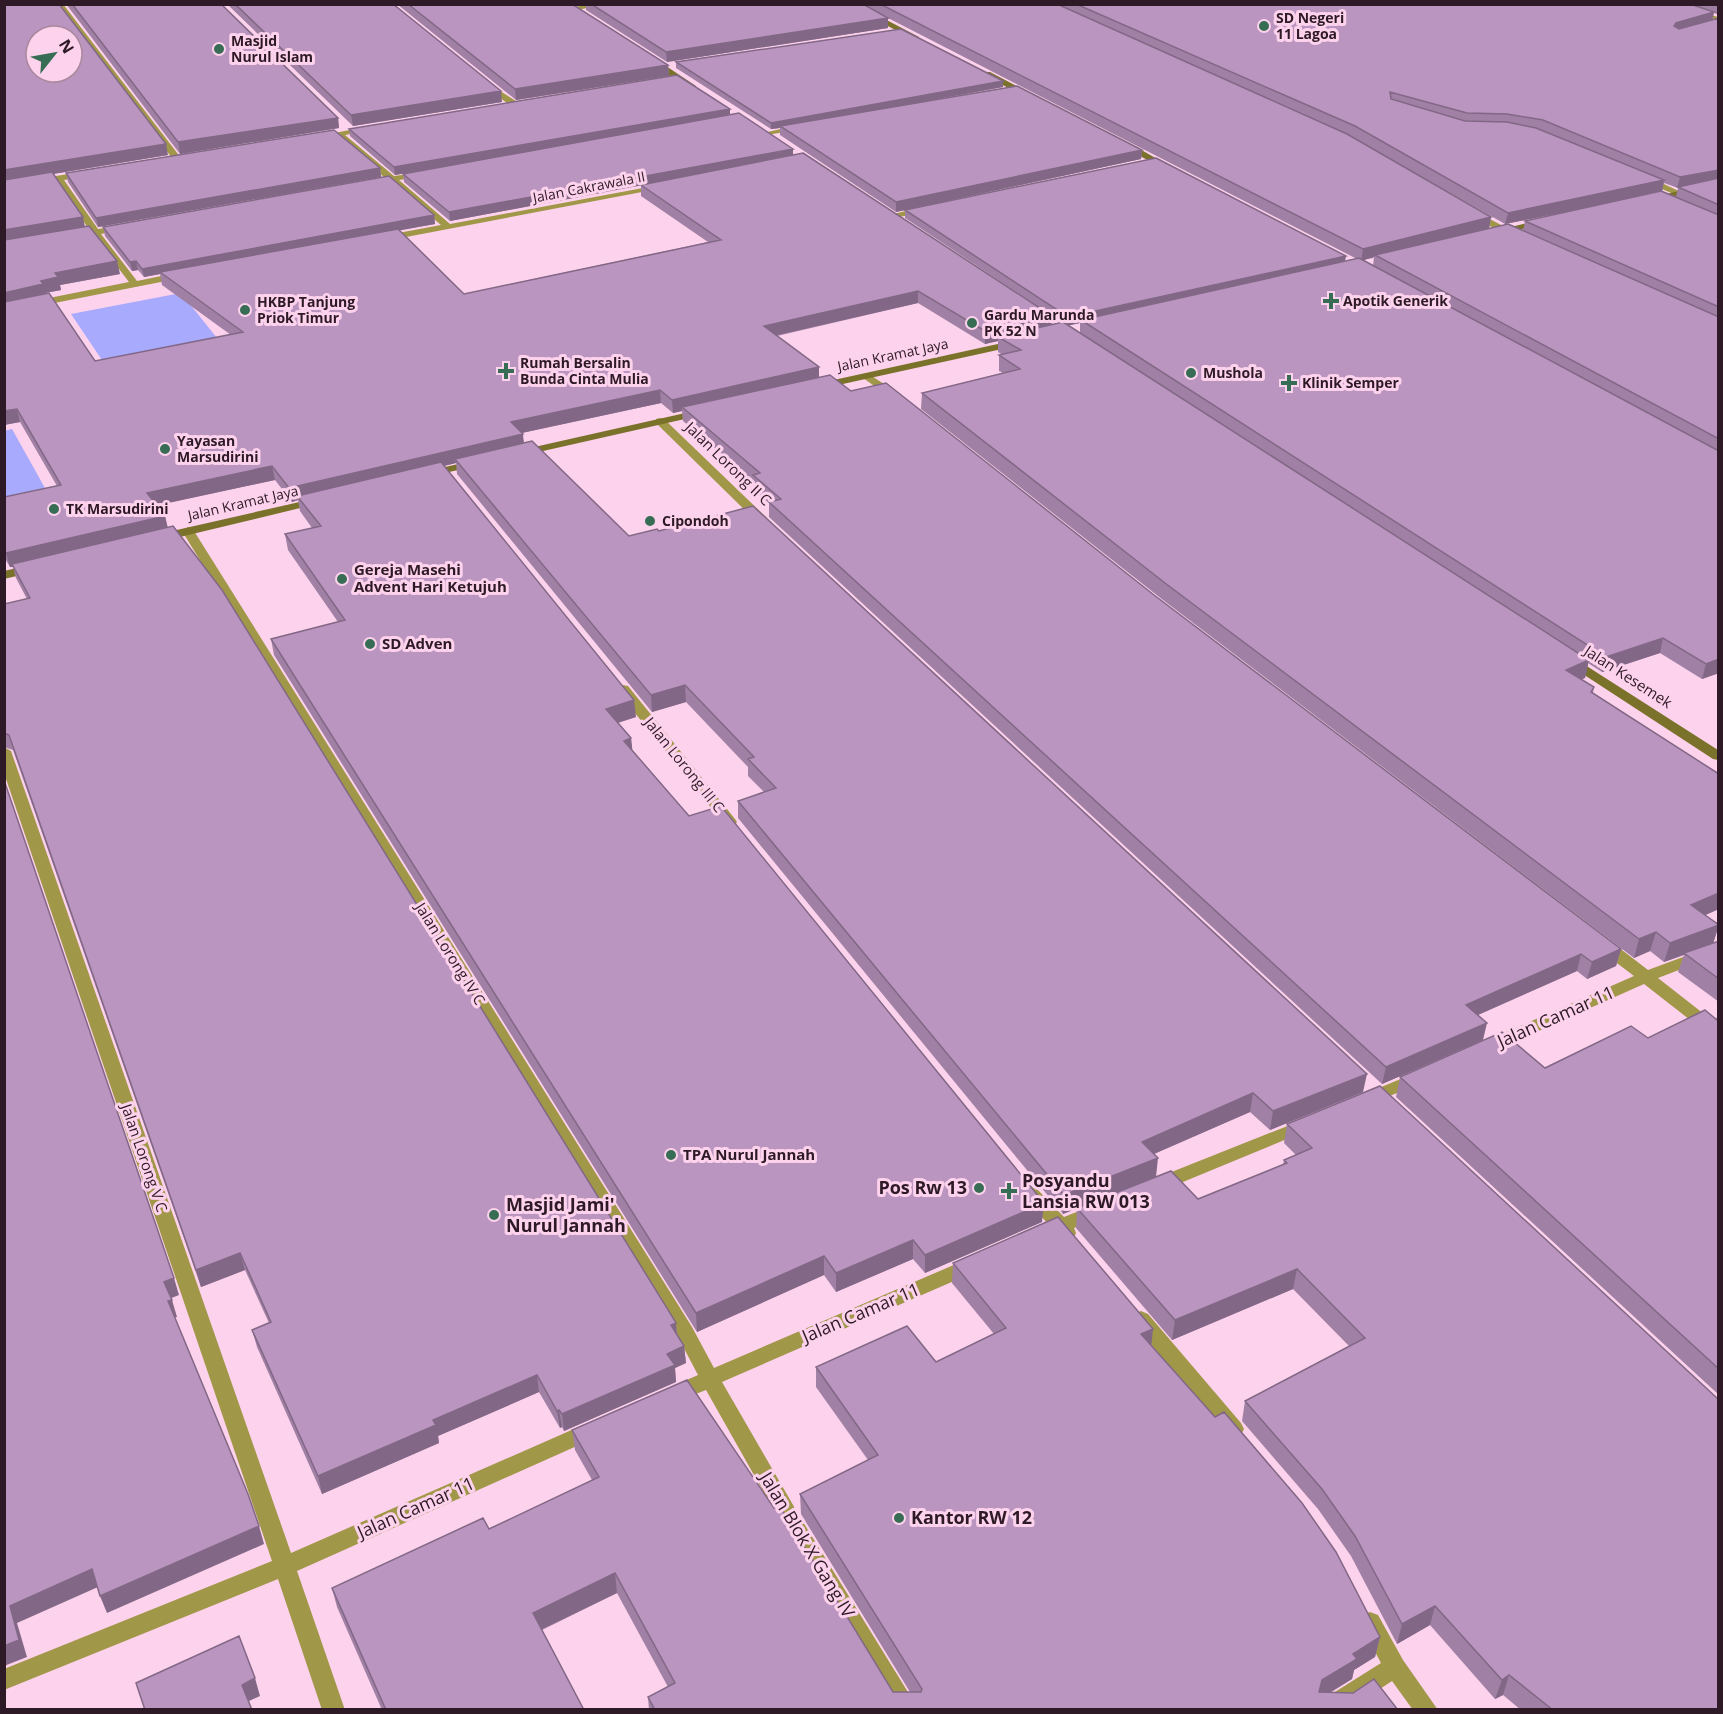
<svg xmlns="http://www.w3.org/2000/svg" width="1723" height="1714" font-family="'Open Sans',sans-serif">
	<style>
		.green { fill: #a8aafd }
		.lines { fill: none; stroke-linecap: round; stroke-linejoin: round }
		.lane { fill: #a19748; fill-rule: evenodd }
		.street { fill: #a19748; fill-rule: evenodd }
		.secondary { fill: #7a722b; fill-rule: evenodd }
		.wall { fill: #a080a4; fill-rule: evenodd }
		.shaded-wall { fill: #826886 }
		.building { fill: #ba95bf; stroke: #826886; stroke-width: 1.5; fill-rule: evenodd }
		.poi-dot { fill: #366d54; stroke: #fdd2ec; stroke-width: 2 }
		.labels { text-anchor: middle; stroke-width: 6; stroke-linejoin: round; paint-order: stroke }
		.far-poi-label { font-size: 14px; font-weight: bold; fill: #2e1a26; stroke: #fdd2ec; text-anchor: start }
		.far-street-label { font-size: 14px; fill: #2e1a26; stroke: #fdd2ec }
		.street-label { font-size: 15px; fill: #2e1a26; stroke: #fdd2ec }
		.poi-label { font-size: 15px; font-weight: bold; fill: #2e1a26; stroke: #fdd2ec; text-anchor: start }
		.near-street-label { font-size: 18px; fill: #2e1a26; stroke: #fdd2ec }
		.near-poi-label { font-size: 18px; font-weight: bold; fill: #2e1a26; stroke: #fdd2ec; text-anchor: start }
	</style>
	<rect width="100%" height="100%" fill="#fdd2ec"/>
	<path class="green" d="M181 293 221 343 106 366 71 314Z
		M12 429 50 497 5 507 4 431Z"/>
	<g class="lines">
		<path class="lane" d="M1643 177H1649L1683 193 1676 195 1643 181Z"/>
		<path class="street" d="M56 4H63L181 158V162H175Z
			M587 4H607L572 11 569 9Z
			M1661 4H1674L1718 17V21Z
			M486 82 519 103V107H513L483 86V82Z
			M799 125H802V129L767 135 763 133Z
			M369 126 373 128 372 130 345 135 394 176 424 172V176L399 180 450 224 659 185 663 188 385 241 382 240V236L441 225 390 182 371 184V180L385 178 337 136 319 139 315 137Z
			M88 171 91 172V176L64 180 98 229 126 225V229L101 234 137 281 181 272 186 275 181 278 4 313V307L129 282 93 235 73 238V234L90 231 56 181 4 190V184Z
			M925 206 929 209 928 211 890 219 886 216Z
			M1472 210 1517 233 1519 235 1511 237 1469 215 1468 213Z
			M867 373 898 393V397H890L863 378 862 376Z
			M660 418 664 419 767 518V524H759L656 423V419Z
			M188 527 194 531 692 1327 714 1368 963 1261 970 1259 977 1261 979 1266 977 1271 722 1382 800 1517 919 1710H895L785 1530 706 1390 673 1403 666 1401 663 1395 666 1389 698 1375 678 1337 182 531Z
			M623 685 628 686 735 819 737 822 735 825H725L618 692 616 689Z
			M4 747 11 751 291 1553 583 1425 590 1423 597 1425 600 1431 597 1437 297 1571 345 1710H322L278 1579 4 1690V1669L272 1561 4 773Z
			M1603 939 1609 940 1648 970 1718 944V955L1658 978 1718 1025V1038L1712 1037 1644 984 1498 1049H1486L1484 1045 1486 1041 1634 976 1597 948 1595 944 1597 940Z
			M1415 1073 1421 1075 1424 1079 1421 1083 1368 1105 1362 1103 1359 1099 1362 1095Z
			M1305 1119 1311 1121 1314 1125 1311 1129 1166 1189 1160 1191 1154 1189 1151 1184 1154 1179Z
			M1030 1186 1036 1188 1064 1217 1094 1205 1100 1207 1103 1212 1100 1217 1074 1228 1076 1233 1074 1238 1067 1240 1058 1235 1047 1239 1040 1237 1038 1232 1040 1227 1048 1224 1021 1193 1024 1188Z
			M1141 1311 1148 1314 1241 1423 1244 1429 1241 1435 1234 1437 1227 1435 1134 1324 1131 1319 1134 1314Z
			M1370 1612 1378 1615 1403 1660 1438 1710H1413L1392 1681 1348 1710H1316L1319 1702 1381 1663 1359 1622 1362 1615Z"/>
		<path class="secondary" d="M847 4H856L919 37 912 39Z
			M648 58H654L696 86 689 88 648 62Z
			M984 72H990L1034 95 1027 97 984 76Z
			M1123 143H1129L1175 169 1168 171 1123 147Z
			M1718 181V187L1651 202 1647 199Z
			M1543 219 1546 220V224L1496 235 1491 232Z
			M1016 340 1021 343 1020 345 820 389 815 386 820 383Z
			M703 409 707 410V414L521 456 515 453 521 450Z
			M475 460 479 461V465L428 477 422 474 424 472Z
			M317 498 321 499V503L159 542 153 538 159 534Z
			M34 564 38 565V571L4 579V571Z
			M1571 656 1718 750V760L1713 759 1566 663 1564 660Z"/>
	</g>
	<path class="wall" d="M4 4 168 155 53 174 85 226 120 274 60 285 61 290 45 293 95 361 231 335 162 285 160 274 144 277 138 270 132 271 105 236 103 227 434 215 435 224 399 230 464 294 708 242 641 196V185L450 221 404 182 403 174 551 147 395 175 350 136 349 129 730 115 793 149V155L1052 316V325L1063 323 905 218V210L1346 256 1345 261 1357 259 888 18V28L667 62 586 10V4H1719V15L1714 13 1712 20 1719 18V673L1702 679 1660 653 1602 672 1588 663 1585 678 1581 679 1594 687 1593 693 1719 774V909L1705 915 1719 924 1713 943 1719 941V1002L1678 972 1684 955 1664 962 1650 951 1634 958 1163 600 921 409 922 393 1003 373 999 371V355H1003L998 352V341L985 344 918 303 777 336 819 367V378L851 391 1154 595 1621 949 1616 966 1587 979 1577 971 1478 1015 1483 1040 1382 1084 769 517V503L753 490V481L683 421 682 411 673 413 661 403 522 433 524 443 629 536 1363 1092 1270 1130 1250 1112 1154 1154 1156 1177 1198 1199 1283 1165 1284 1160 1296 1155 1284 1143 1287 1124 1380 1086 1719 1710H1521L1503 1695 1495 1699 1430 1625 1397 1644 1351 1556 1318 1509 1242 1421 1245 1401 1349 1346 1293 1289 1172 1340 1076 1228 1077 1208 1063 1214 738 818V801L764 792 748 776V767L686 702 652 712 457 474 456 463 444 466 636 717 618 723 631 738 632 750 1042 1222 925 1273 913 1259 836 1292 824 1275 697 1332 274 655 271 639 338 622 288 550 285 534 312 528 300 511 298 500 292 502 275 480 157 505 165 516 168 528 676 1323 677 1334 684 1346 686 1363 675 1368 676 1382 564 1431 562 1427 560 1428 539 1392 438 1436 439 1443 322 1494 257 1347 252 1330 269 1323 245 1270 201 1287 13 750 4 747V604L27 599 16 578 13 567H10L4 557V497L57 486 20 422 4 425ZM1348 135 1505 224 1564 212 1525 221 1523 231 1489 229 1491 217ZM1664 183 1678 188 1676 197 1662 191ZM1374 257 1373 266 1362 260 1373 258ZM1080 323V333L1068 325Z
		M66 4H221L338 118 339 128 180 154Z
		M227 4H393L502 102 353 126Z
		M397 4H572L668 65 669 76 516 100Z
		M676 62 1003 81V87L924 102 1142 150 1141 159 896 212 780 135V128L771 129 676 68Z
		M380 168 381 177 98 227 68 182 66 173Z
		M1719 1013V1395L1396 1097 1400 1077 1545 1068 1716 1019Z
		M953 1263 1151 1345 1380 1637 1375 1657 1354 1670 1352 1679 1331 1692 1398 1710H649L648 1697 668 1687 617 1593 542 1630 584 1710H382L337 1607 332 1588 489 1529 592 1480 575 1450 572 1430 893 1692H910L801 1514 800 1494 868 1460 816 1387V1367L936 1362 994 1334 952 1283Z"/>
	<path class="shaded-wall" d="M1714 12 1712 21 1673 33 1674 26 1676 23Z
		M888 18V28L667 62 666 52Z
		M668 65 669 76 516 100 515 89Z
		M1003 81V87L781 127 780 126V128L771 129V123Z
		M501 91 502 102 353 126 351 115Z
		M730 109V116L395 175 394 167Z
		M338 118 339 128 180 154 178 142Z
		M166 144 168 155 4 182V170Z
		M793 149V157L450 221 449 212Z
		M1142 150 1141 159 896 212V202Z
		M380 168 381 177 98 227 96 218Z
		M1719 170V180L1678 187 1677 188 1680 177Z
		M1664 180 1662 192 1505 224 1508 213Z
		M434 215 435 224 162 274 160 272V274L144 277 142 269Z
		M83 217 85 228 4 243V230Z
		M1491 217 1489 229 1375 255 1374 257 1361 261 1363 249Z
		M1346 256 1344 264 1081 320 1080 323 1067 326 1068 317Z
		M117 261 120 274 60 285 61 290 45 293 46 296 4 306V293L41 281 55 273Z
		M136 261 138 270 132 271 130 262Z
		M918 291V303L764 338V326Z
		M1052 316 1051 329 998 337V341L985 344V331Z
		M819 367V380L682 407V411L673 413 672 400Z
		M660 390 661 403 512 435 511 422Z
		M17 409 20 422 4 425V411Z
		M523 434 524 447 455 459 456 463 300 500 297 496 298 500 292 502 289 488Z
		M272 466 275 480 150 507 147 493Z
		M165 516 168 530 12 564 13 567H10L6 553Z
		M1663 638 1660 653 1602 672 1606 657Z
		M1719 659V673L1702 679 1706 664Z
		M1589 660 1585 678 1562 687 1566 670Z
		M685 685 686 702 652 712 651 695Z
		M634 700 636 717 607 726 606 709Z
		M631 738 633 755 624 741Z
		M1719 893V909L1685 924 1691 905Z
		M1719 925 1713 944 1664 962 1670 943Z
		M1656 932 1650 951 1634 958 1639 939Z
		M1621 949 1616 966 1587 979 1592 962Z
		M1581 954 1577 971 1462 1022 1466 1005Z
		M1487 1023 1483 1040 1382 1084 1386 1067Z
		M1367 1074 1363 1092 1270 1130 1273 1111Z
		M1253 1093 1250 1112 1140 1160 1142 1142Z
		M1158 1158 1156 1177 1063 1214 1064 1195Z
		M1044 1203 1042 1222 925 1273V1255Z
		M913 1240V1259L836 1292V1273Z
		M240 1253 245 1270 201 1287 196 1270Z
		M824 1256V1275L697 1332 696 1313Z
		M1297 1269 1293 1289 1172 1340 1175 1320Z
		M174 1278 179 1295 169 1299 164 1282Z
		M172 1300 177 1317 173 1318 168 1301Z
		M676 1323 677 1340 671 1325Z
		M1153 1329 1151 1349 1141 1334Z
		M684 1346 686 1363 675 1368 676 1382 564 1431 562 1414 667 1354Z
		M537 1375 539 1392 438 1436 439 1443 322 1494 318 1476 433 1420Z
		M559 1410 562 1427 560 1428 557 1411Z
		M259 1526 264 1544 107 1613 100 1596Z
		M92 1569 98 1587 17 1623 27 1657 4 1666V1646L10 1606Z
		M615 1573 617 1593 536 1632 533 1613Z
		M1435 1606 1430 1625 1397 1644 1402 1624Z
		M1380 1637 1375 1657 1354 1670 1352 1679 1318 1700 1319 1692 1322 1680 1353 1654Z
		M1509 1675 1503 1695 1495 1699 1502 1680Z
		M255 1678 260 1696 247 1702 242 1685Z"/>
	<path class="building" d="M4 4H59L166 144 4 170ZM36 36H72V72H36Z
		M72 4H221L338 118 178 142Z
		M235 4H393L501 91 351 115Z
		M408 4H572L668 65 515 89Z
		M591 4H863L888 18 666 52Z
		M880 4H1057L1347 134 1491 217 1363 249Z
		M1076 4H1690L1714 12 1676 23 1674 26 1679 29 1719 18V170L1680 177 1543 120 1507 114 1467 113 1390 92 1391 99 1465 121 1507 122 1536 128 1664 180 1508 213 1355 126Z
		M901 29 1003 81 771 123 676 62Z
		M677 75 730 109 394 167 349 129Z
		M1017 86 1142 150 896 202 780 126Z
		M739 113 793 149 449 212 403 174Z
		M334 130 380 168 96 218 66 173Z
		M803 153 1052 316 985 331 918 291 764 326 819 367 672 400 660 390 511 422 523 434 289 488 272 466 147 493 165 516 6 553 4 550V497L61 485 17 409 4 411V302L49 293 95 361 243 332 160 272 398 229 464 294 721 240 641 185Z
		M1156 158 1346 256 1068 317 905 210Z
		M52 172 83 217 4 230V180Z
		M389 176 434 215 142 269 136 261 130 262 103 227Z
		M1719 178V205L1678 187Z
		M1661 191 1719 215V307L1525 221Z
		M1508 224 1719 317V439L1375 255Z
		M89 226 117 261 55 273 58 277 41 281 43 284 4 293V240Z
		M1359 258 1719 451V659L1706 664 1663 638 1606 657 1081 320Z
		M1063 322 1589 660 1566 670 1594 687 1591 692 1719 774V893L1691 905 1719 925 1670 943 1656 932 1639 939 1165 583 922 393 1020 369 999 355 1021 350 998 337Z
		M830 375 851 391 886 383 1154 595 1621 949 1592 962 1581 954 1466 1005 1487 1023 1386 1067 769 502 781 499 753 475 760 473 682 407Z
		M532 441 629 536 657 529 659 531 753 506 1367 1074 1273 1111 1253 1093 1142 1142 1158 1158 1064 1195 738 801 776 788 748 759 754 757 685 685 651 695 455 459Z
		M441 462 634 700 606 709 631 738 624 741 689 816 721 806 1044 1203 925 1255 913 1240 836 1273 824 1256 696 1313 271 639 345 620 285 534 321 526 297 496Z
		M173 526 222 590 675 1321 676 1323 671 1325 684 1346 667 1354 675 1365 562 1414 559 1410 557 1411 537 1375 433 1420 436 1425 318 1476 252 1330 271 1322 240 1253 196 1270 9 735 4 733V604L30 598 12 564Z
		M4 780 174 1278 164 1282 172 1300 168 1301 248 1494 259 1526 100 1596 92 1569 10 1606 19 1640 4 1646Z
		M1719 941V979L1684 953Z
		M1705 1010 1717 1020H1719V1369L1400 1077 1502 1032 1545 1068 1631 1026 1648 1038Z
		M1380 1086 1717 1398H1719V1710H1553L1509 1675 1502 1680 1435 1606 1402 1624 1355 1536 1322 1489 1245 1401 1365 1338 1297 1269 1175 1320 1077 1208 1171 1171 1198 1199 1287 1163 1284 1160 1312 1148 1287 1124Z
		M1058 1217 1153 1329 1141 1334 1215 1417 1224 1412 1302 1503 1336 1552 1380 1637 1353 1654 1357 1659 1322 1680 1319 1692 1353 1693 1374 1679 1398 1710H655L648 1697 675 1683 615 1573 533 1613 584 1710H386L332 1588 483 1518 489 1529 599 1477 572 1430 687 1380 774 1508 779 1505 893 1692H921L922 1689 800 1494 878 1455 816 1367 907 1326 936 1362 1006 1328 953 1263Z
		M239 1636 255 1678 242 1685 252 1710H145L136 1683Z"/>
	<g class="poi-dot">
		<circle cx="1264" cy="26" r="6"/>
		<circle cx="219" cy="49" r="6"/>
		<path d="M1328 292h6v6h6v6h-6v6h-6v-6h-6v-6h6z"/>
		<circle cx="245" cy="310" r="6"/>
		<circle cx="972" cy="323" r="6"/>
		<path d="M503 362h6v6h6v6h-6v6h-6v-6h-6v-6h6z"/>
		<circle cx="1191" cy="373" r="6"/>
		<path d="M1286 374h6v6h6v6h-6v6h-6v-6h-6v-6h6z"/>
		<circle cx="165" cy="449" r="6"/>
		<circle cx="54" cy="509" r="6"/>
		<circle cx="650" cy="521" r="6"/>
		<circle cx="342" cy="579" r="6"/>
		<circle cx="370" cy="644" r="6"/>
		<circle cx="671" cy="1155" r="6"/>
		<circle cx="979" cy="1188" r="6"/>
		<path d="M1006 1182h6v6h6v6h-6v6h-6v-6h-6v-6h6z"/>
		<circle cx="494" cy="1215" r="6"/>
		<circle cx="899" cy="1518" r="6"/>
	</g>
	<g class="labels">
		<g class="far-poi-label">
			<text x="1276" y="23">SD Negeri<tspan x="1276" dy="16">11 Lagoa</tspan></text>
			<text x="231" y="46">Masjid<tspan x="231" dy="16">Nurul Islam</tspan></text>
			<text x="1343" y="306">Apotik Generik</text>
			<text x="257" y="307">HKBP Tanjung<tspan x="257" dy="16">Priok Timur</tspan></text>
			<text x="984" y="320">Gardu Marunda<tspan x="984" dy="16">PK 52 N</tspan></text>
			<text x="520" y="368">Rumah Bersalin<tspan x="520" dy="16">Bunda Cinta Mulia</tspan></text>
			<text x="1203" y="378">Mushola</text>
			<text x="1302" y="388">Klinik Semper</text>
			<text x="177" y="446">Yayasan<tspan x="177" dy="16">Marsudirini</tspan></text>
			<text x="66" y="514">TK Marsudirini</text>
			<text x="662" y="526">Cipondoh</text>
		</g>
		<g class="far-street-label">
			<text transform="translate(589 187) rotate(-11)" y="5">Jalan Cakrawala II</text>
			<text transform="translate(893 355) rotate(-12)" y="5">Jalan Kramat Jaya</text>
			<text transform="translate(243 503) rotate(-13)" y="5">Jalan Kramat Jaya</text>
		</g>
		<g class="street-label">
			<text transform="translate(728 464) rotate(44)" y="5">Jalan Lorong II C</text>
			<text transform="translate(1628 677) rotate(33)" y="5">Jalan Kesemek</text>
			<text transform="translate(684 765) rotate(51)" y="5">Jalan Lorong III C</text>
			<text transform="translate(450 954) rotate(58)" y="5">Jalan Lorong IV C</text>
			<text transform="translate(144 1158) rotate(71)" y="5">Jalan Lorong V C</text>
		</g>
		<g class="poi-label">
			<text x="354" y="575">Gereja Masehi<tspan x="354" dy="17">Advent Hari Ketujuh</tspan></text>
			<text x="382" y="649">SD Adven</text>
			<text x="683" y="1160">TPA Nurul Jannah</text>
		</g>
		<g class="near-street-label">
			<text transform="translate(1556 1017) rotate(-24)" y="6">Jalan Camar 11</text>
			<text transform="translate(861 1313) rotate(-23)" y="6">Jalan Camar 11</text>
			<text transform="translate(416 1508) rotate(-24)" y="6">Jalan Camar 11</text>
			<text transform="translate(807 1545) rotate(59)" y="6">Jalan Blok X Gang IV</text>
		</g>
		<g class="near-poi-label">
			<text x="1022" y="1187">Posyandu<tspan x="1022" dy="21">Lansia RW 013</tspan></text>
			<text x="967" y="1194" text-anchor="end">Pos Rw 13</text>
			<text x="506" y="1211">Masjid Jami'<tspan x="506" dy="21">Nurul Jannah</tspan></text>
			<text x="911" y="1524">Kantor RW 12</text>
		</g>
	</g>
	<rect width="1723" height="1714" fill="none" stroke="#2e1a26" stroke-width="12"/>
	<g transform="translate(54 54) rotate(59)"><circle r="28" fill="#fdd2ec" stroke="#aa889d" stroke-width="1.5"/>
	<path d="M0-4.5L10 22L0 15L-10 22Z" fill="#366d54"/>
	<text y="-9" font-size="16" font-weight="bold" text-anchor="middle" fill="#2e1a26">N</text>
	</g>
</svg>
